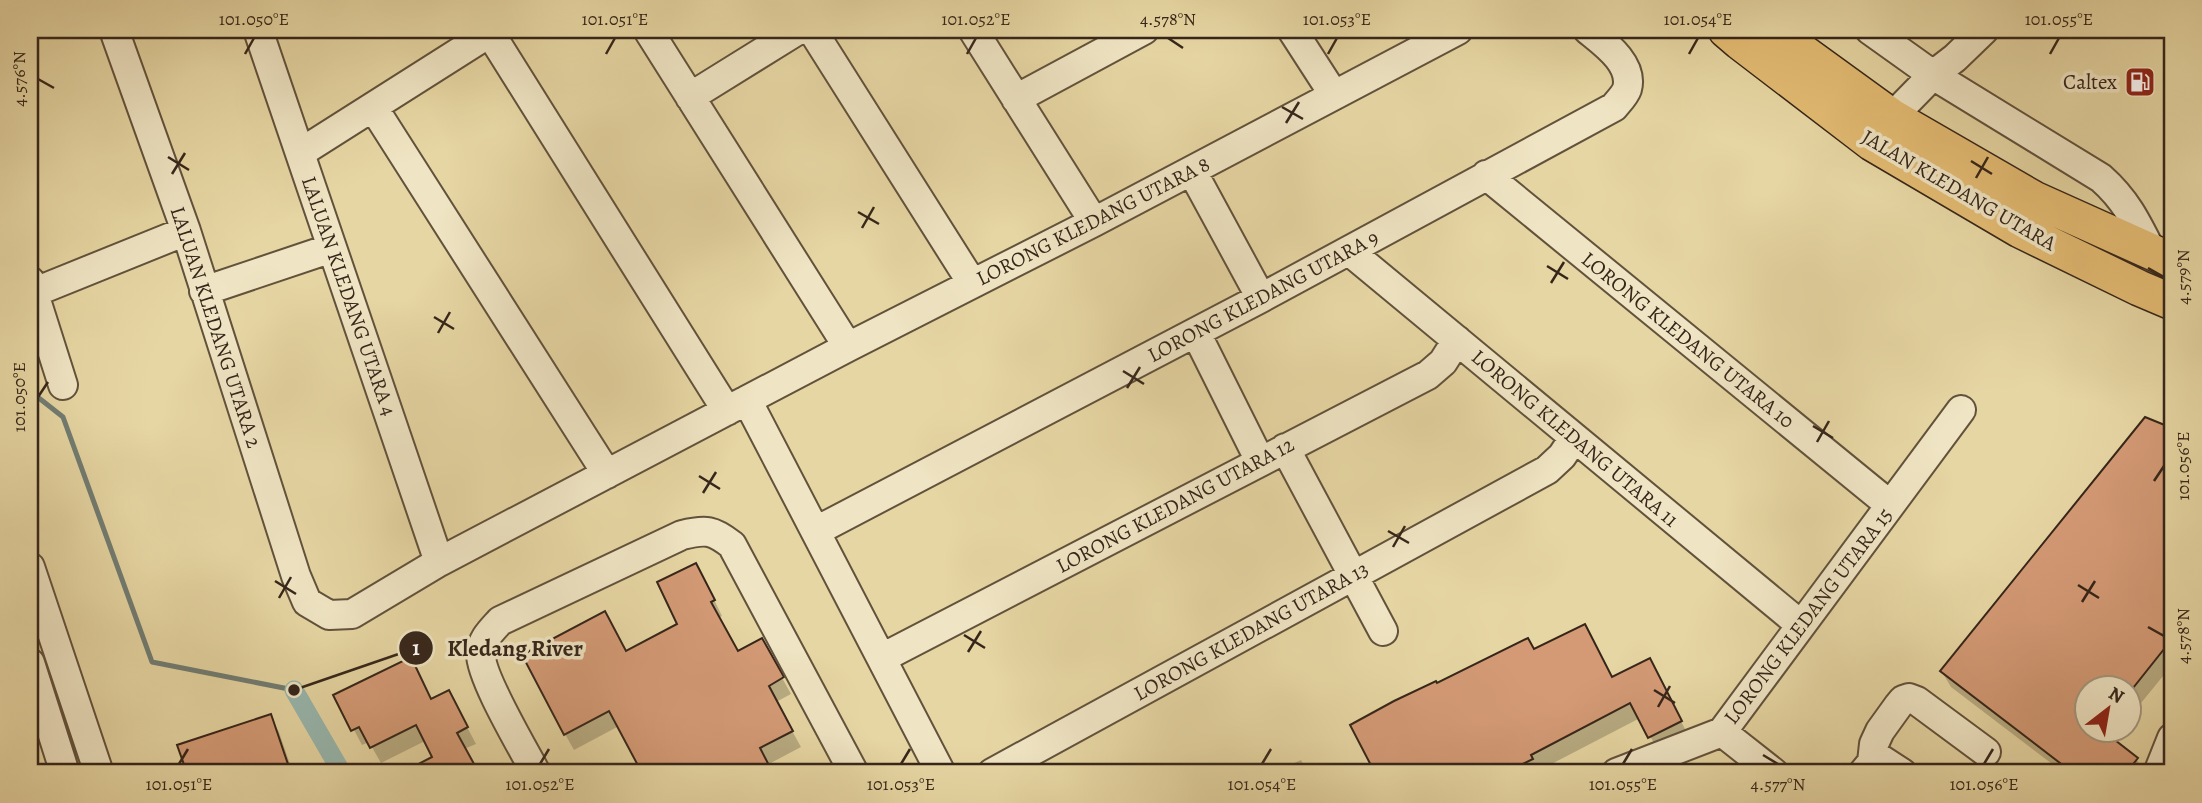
<svg xmlns="http://www.w3.org/2000/svg" width="2202" height="803" font-family="Alegreya,serif">
	<style>
		.shadow { fill: #0003 }
		.lines { fill: none; stroke-linecap: round; stroke-linejoin: round }
		.stream { stroke: #717d73; stroke-width: 5 }
		.canal { stroke: #98b7ae; stroke-width: 19 }
		.building { fill: #d39a75; stroke: #36261a; stroke-width: 2 }
		.minor-casing { stroke: #62523c; stroke-width: 32 }
		.major-casing { stroke: #36261a; stroke-width: 38 }
		.path { stroke: #36261a; stroke-width: 3.5; stroke-dasharray: 5 3.5; stroke-linecap: butt }
		.minor { stroke: #efe4c3; stroke-width: 28 }
		.major { stroke: #e3bb72; stroke-width: 35 }
		.ticks { fill: none; stroke: #36261a; stroke-width: 2.5 }
		.labels { text-anchor: middle; stroke-width: 7; stroke-linejoin: round; paint-order: stroke }
		.poi-label { font-size: 21px; fill: #36261a; stroke: #efe4c3; text-anchor: end }
		.street-label { font-size: 21px; fill: #36261a; stroke: #efe4c3 }
		.leader { fill: none; stroke: #36261a; stroke-width: 2.5 }
		.callout-dot { fill: #36261a; stroke: #efe4c3; stroke-width: 2.5 }
		.mark-label { font-size: 21px; text-anchor: middle; font-weight: bold; fill: #fff }
		.callout-label { font-size: 23px; text-anchor: middle; font-weight: bold; fill: #36261a; stroke: #efe4c3; stroke-width: 7; stroke-linejoin: round; paint-order: stroke }
		.neatline { fill: none; stroke: #36261a; stroke-width: 2.5 }
		.ticks-label { font-size: 18px; text-anchor: middle; fill: #36261a }
	</style>
	<rect width="100%" height="100%" fill="#e6d6a3"/>
	<filter id="stains"><feTurbulence type="fractalNoise" baseFrequency=".00286" numOctaves="4"/><feColorMatrix values="0 0 0 0 .2 0 0 0 0 .09 0 0 0 0 .02 0 0 0 .5 -.17"/></filter>
	<radialGradient id="worn" r=".72"><stop offset=".6" stop-color="#630" stop-opacity="0"/><stop offset="1" stop-color="#630" stop-opacity=".3"/></radialGradient>
	<path class="shadow" d="M2145 420 2172 430V665L2128 719V688H2086V730H2120L2112 740 2136 759 2145 773H2064L1951 687 1942 672Z
		M705 581 722 616 718 618 738 653 761 640 791 694 776 702 801 747 767 765 772 773H631L641 768 619 726 574 750 565 734 626 653 679 625Z
		M1534 651 1612 679 1658 676 1689 737 1659 752 1640 718 1538 771 1539 773H1377L1352 726 1436 685Z
		M336 696 432 701 457 708 476 744 464 749 477 773H405L434 757 425 741 381 763 369 742 362 745Z
		M270 716 279 732 293 773H189L180 746Z
		M1301 760 1308 773H1272Z"/>
	<g class="lines">
		<path class="stream" d="M30 391 63 417 152 662 294 690"/>
		<path class="canal" d="M294 690 342 773"/>
	</g>
	<path class="building" d="M2145 417 2172 428V623L2164 633 2172 639 2133 688H2087V730H2102L2138 758 2126 773H2073L1940 671Z
		M696 563 715 600 711 602 738 651 762 638 784 677 769 686 793 731 760 748 773 773H642L609 711 564 735 522 655 605 611 626 651 677 624 657 582Z
		M1585 624 1612 677 1650 658 1682 721 1648 738 1630 703 1531 755 1533 759 1504 773H1375L1350 725 1394 701 1436 681 1437 683 1528 638 1534 649Z
		M411 657 431 699 449 690 468 727 457 733 479 773H401L432 757 416 725 370 748 359 727 351 731 333 695Z
		M271 714 291 773H187L177 745Z"/>
	<g class="lines">
		<g class="minor-casing">
			<path id="minor" d="M114 30 186 231 296 576 307 602 329 615 352 614 439 562 848 347 1094 222 1458 30
				M258 30 439 562
				M648 30 848 347
				M812 30 972 283
				M973 30 1094 222
				M1292 30 1334 95
				M1870 30 1933 75 2101 178C2126 200 2137 223 2152 253
				M490 33 727 411
				M690 97 798 30
				M1016 99 1144 30
				M373 107 607 474
				M1892 117 1933 75 1955 58 1984 30
				M300 153 494 30
				M1192 171 1261 298
				M1486 175 1890 505
				M1349 251 1801 625
				M30 281 63 385
				M204 291 332 248
				M30 294 186 231
				M1196 333 1260 461
				M747 400 941 773
				M1285 448 1383 631
				M816 531 1261 298 1614 107C1618 102 1625 95 1627 89 1634 64 1604 43 1588 30
				M30 567 99 773
				M882 658 1428 375 1443 362 1457 340
				M30 663 65 773
				M1722 732 1774 773
				M1872 762 1882 760 1902 773
				M536 773C524 750 479 675 481 653 482 639 491 631 500 621L682 535C706 529 713 530 732 545L854 773
				M992 773 1547 470 1562 456 1574 438
				M1616 773 1722 732 1961 410
				M1863 773 1872 762 1874 744 1880 731 1898 706 1903 700 1909 698 1917 701 1986 752
				M2158 773 2172 738"/>
		</g>
		<g class="major-casing">
			<path id="major" d="M1726 30 1740 42 1872 143 2020 230 2139 288 2172 302
				M1772 30 1892 117 2034 199 2172 261"/>
		</g>
		<path class="path" d="M2169 30 2172 32"/>
		<use href="#minor" class="minor"/>
		<use href="#major" class="major"/>
	</g>
	<path class="ticks" d="M1168 38 1183 48M245 54 254 38M606 54 615 38M967 54 976 38M1328 54 1337 38M1689 54 1698 38M2050 54 2059 38M38 79 54 88M1282 107 1303 119M1286 123 1299 102M168 157 189 170M1971 161 1992 174M172 174 185 153M1976 178 1988 157M858 212 879 224M862 228 874 207M1547 266 1568 279M2148 268 2164 277M1551 283 1564 262M434 317 454 329M438 333 450 312M1123 371 1144 384M1127 388 1140 367M38 397 48 382M1813 426 1833 438M1817 442 1829 421M699 476 720 489M2154 481 2164 466M703 493 716 472M1388 531 1409 543M1393 547 1405 526M275 581 296 594M2078 585 2099 598M279 598 291 577M2082 602 2095 581M2148 627 2164 636M964 635 985 648M968 652 981 631M1654 690 1675 703M1658 707 1670 686M1763 755 1778 764M179 764 188 749M540 764 549 749M901 764 910 749M1262 764 1271 749M1623 764 1632 749M1984 764 1993 749"/>
	<defs>
		<g id="fuel-square" transform="scale(1.575)"><rect x="-9" y="-9" width="18" height="18" rx="4" fill="#8f2418" stroke="#efe4c3"/><path d="M-5.5-6h7V0h2V4h1.3V-2.5L3-4.5l.8-.8L6-3V5H2.5V1h-1V6h-7ZM-4.2-4.7v3.2H.2V-4.7Z" fill="#fff"/></g>
	</defs>
	<g fill-rule="evenodd">
		<use href="#fuel-square" x="2140" y="82"/>
	</g>
	<g class="labels">
		<g class="poi-label">
			<text x="2117" y="89">Caltex</text>
		</g>
		<g class="street-label">
			<text transform="translate(1959 190) rotate(30)" y="7">JALAN KLEDANG UTARA</text>
			<text transform="translate(1093 221) rotate(-27)" y="7">LORONG KLEDANG UTARA 8</text>
			<text transform="translate(349 296) rotate(71)" y="7">LALUAN KLEDANG UTARA 4</text>
			<text transform="translate(1263 296) rotate(-28)" y="7">LORONG KLEDANG UTARA 9</text>
			<text transform="translate(216 327) rotate(72)" y="7">LALUAN KLEDANG UTARA 2</text>
			<text transform="translate(1688 340) rotate(39)" y="7">LORONG KLEDANG UTARA 10</text>
			<text transform="translate(1575 438) rotate(40)" y="7">LORONG KLEDANG UTARA 11</text>
			<text transform="translate(1175 505) rotate(-28)" y="7">LORONG KLEDANG UTARA 12</text>
			<text transform="translate(1808 616) rotate(-53)" y="7">LORONG KLEDANG UTARA 15</text>
			<text transform="translate(1251 631) rotate(-29)" y="7">LORONG KLEDANG UTARA 13</text>
		</g>
	</g>
	<path class="leader" d="M294 690L416 648"/>
	<g class="callout-dot">
		<circle cx="294" cy="690" r="7"/>
		<circle cx="416" cy="648" r="18"/>
	</g>
	<g class="mark-label">
		<text x="416" y="655">1</text>
	</g>
	<g class="callout-label">
		<text x="515" y="656">Kledang River</text>
	</g>
	<rect width="2202" height="803" fill="none" stroke="#e6d6a3" stroke-width="77"/>
	<g transform="translate(2108 709) rotate(31)"><circle r="33" fill="#efe4c3" stroke="#a5987f" stroke-width="2"/>
	<path d="M0-5L12 26L0 18L-12 26Z" fill="#8f2418"/>
	<text y="-10" font-size="19" font-weight="bold" text-anchor="middle" fill="#36261a">N</text>
	</g>
	<rect x="38" y="38" width="2126" height="726" class="neatline"/>
	<g class="ticks-label">
		<text x="254" y="25">101.050°E</text>
		<text x="615" y="25">101.051°E</text>
		<text x="976" y="25">101.052°E</text>
		<text x="1168" y="25">4.578°N</text>
		<text x="1337" y="25">101.053°E</text>
		<text x="1698" y="25">101.054°E</text>
		<text x="2059" y="25">101.055°E</text>
		<text transform="translate(19 79) rotate(-90)" y="6">4.576°N</text>
		<text transform="translate(2183 277) rotate(-90)" y="6">4.579°N</text>
		<text transform="translate(19 397) rotate(-90)" y="6">101.050°E</text>
		<text transform="translate(2183 466) rotate(-90)" y="6">101.056°E</text>
		<text transform="translate(2183 636) rotate(-90)" y="6">4.578°N</text>
		<text x="179" y="790">101.051°E</text>
		<text x="540" y="790">101.052°E</text>
		<text x="901" y="790">101.053°E</text>
		<text x="1262" y="790">101.054°E</text>
		<text x="1623" y="790">101.055°E</text>
		<text x="1778" y="790">4.577°N</text>
		<text x="1984" y="790">101.056°E</text>
	</g>
	<rect width="100%" height="100%" filter="url(#stains)"/>
	<rect width="100%" height="100%" fill="url(#worn)"/>
</svg>
